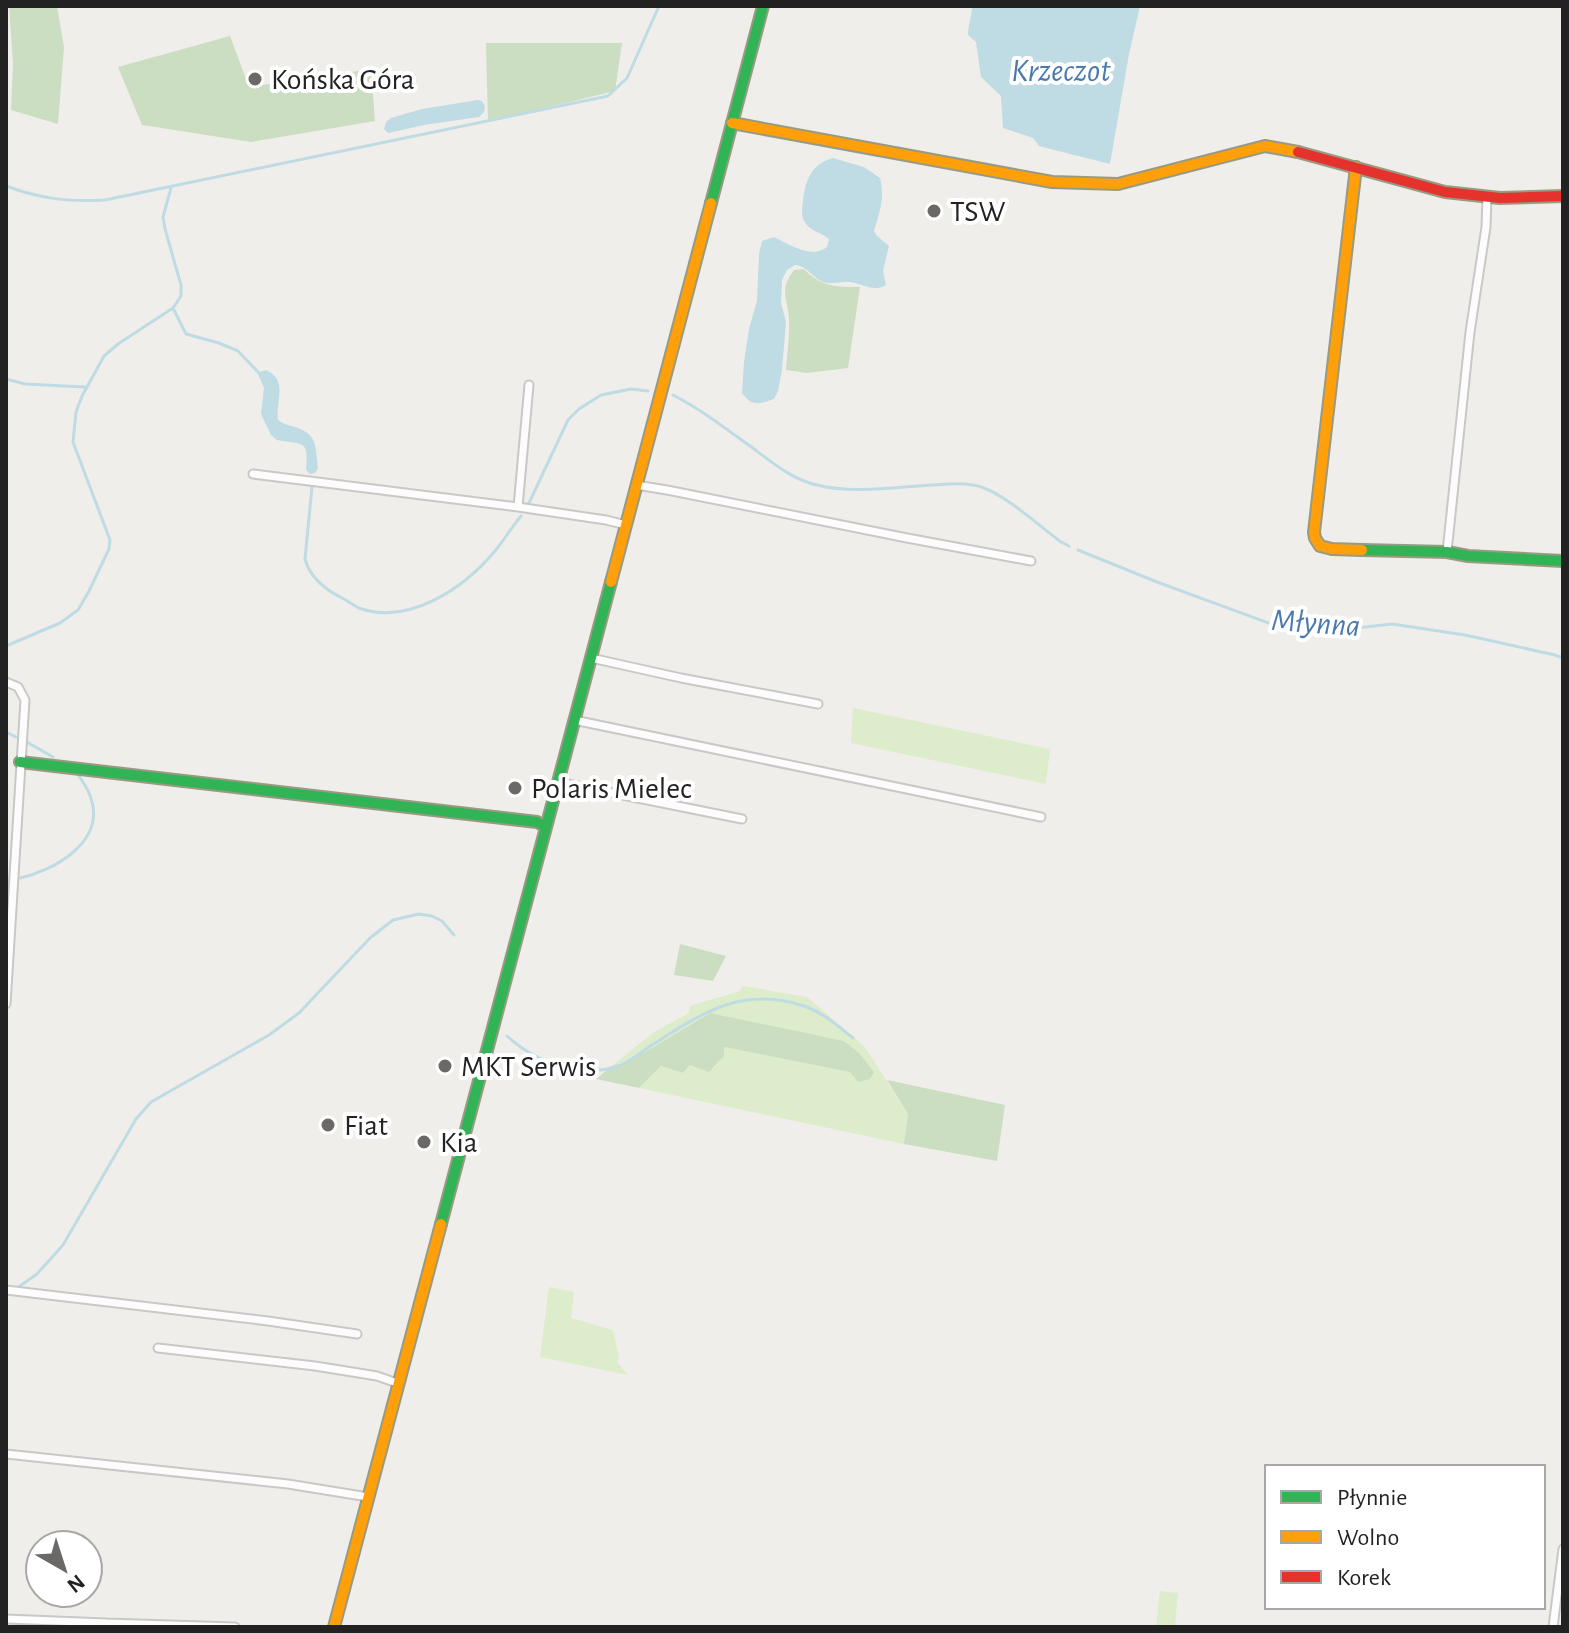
<svg xmlns="http://www.w3.org/2000/svg" width="1569" height="1633" font-family="'Alegreya Sans',sans-serif">
	<style>
		.grass { fill: #ddeccb }
		.forest { fill: #cbdec1 }
		.water { fill: #bfdbe3 }
		.lines { fill: none; stroke-linecap: round; stroke-linejoin: round }
		.stream { stroke: #bfdbe3; stroke-width: 3 }
		.street-casing { stroke: #c9c8c7; stroke-width: 11 }
		.fast-casing { stroke: #999a82; stroke-width: 14 }
		.slow-casing { stroke: #999a82; stroke-width: 14 }
		.jam-casing { stroke: #999a82; stroke-width: 14 }
		.street { stroke: #fdfcfc; stroke-width: 7 }
		.fast { stroke: #30b455; stroke-width: 10 }
		.slow { stroke: #ff9f0a; stroke-width: 10 }
		.jam { stroke: #e5322d; stroke-width: 10 }
		.poi-dot { fill: #6a6968; stroke: #fff; stroke-width: 3 }
		.labels { text-anchor: middle; stroke-width: 8; stroke-linejoin: round; paint-order: stroke }
		.poi-label { font-size: 30px; fill: #222; stroke: #fff; text-anchor: start }
		.water-label { font-size: 32px; font-style: italic; fill: #4a7aab; stroke: #fff }
	</style>
	<rect width="100%" height="100%" fill="#f0eeeb"/>
	<path class="grass" d="M853 708 1050 749 1046 784 851 743Z
		M743 986 807 997 864 1046 908 1114 904 1144 639 1088 661 1066 683 1073 690 1065 714 1068 724 1056V1047L850 1072 843 1041 710 1013 622 1066 608 1069 654 1032 689 1013 690 1006 740 991Z
		M549 1287 574 1292 571 1318 613 1330 619 1357 617 1362 628 1375 540 1357Z
		M1160 1591 1178 1593 1175 1627H1156Z"/>
	<path class="forest" d="M9 6H57L64 47 58 124 11 110 13 63Z
		M230 36 249 87 371 69 375 121 251 142 142 125 118 67Z
		M486 43H622L615 91 488 122Z
		M804 269C821 287 836 287 860 287L848 368 807 373 786 370C787 353 790 335 789 318 787 296 779 290 794 270Z
		M680 944 726 956 713 981 674 975Z
		M710 1013 844 1041 859 1053 874 1072 870 1079 858 1082 850 1072 724 1047V1056L709 1072 690 1065 683 1073 661 1066 639 1088 596 1079 608 1069 622 1066Z
		M887 1080 1005 1105 997 1161 904 1144 908 1114Z"/>
	<path class="water" d="M972 6H1140L1129 54 1110 164 1039 146 1033 138 1003 128 1001 96 981 77 976 42 968 35C968 24 972 16 972 6Z
		M478 100 482 101 485 106 484 112 479 117 424 125 388 133 384 129 386 122 391 118 422 109Z
		M833 158 864 167 880 178C885 198 880 211 874 231L877 236 889 246 883 271 886 285C872 293 863 283 849 282 840 281 832 285 823 282 812 277 807 266 795 265L787 270 782 280 781 303 786 322 782 370 778 391 774 399C759 404 752 407 742 393L744 362 749 329 757 301 759 254 762 241 774 237C790 245 812 259 827 247L829 239C821 232 809 231 804 221 801 215 802 208 803 202 805 181 811 164 833 158Z
		M266 370C289 380 275 402 278 420 283 424 288 425 295 427 319 435 315 447 318 468L315 473 310 474 306 470C308 440 306 445 277 440L271 435 261 414 264 388 258 374 259 372Z"/>
	<g class="lines">
		<path class="stream" d="M6 186C41 199 68 202 105 200L608 96 627 78 659 6
			M173 308 186 334 219 343 238 351 259 373
			M6 379 25 384 85 387
			M673 395C702 410 728 430 754 449 773 463 793 480 817 485 852 494 897 487 932 485 948 484 966 482 981 487 1006 495 1039 526 1061 542L1069 546
			M312 487 305 559C310 578 326 590 342 598 348 601 353 605 359 608 409 626 464 588 495 551 504 540 512 527 521 516
			M529 503 568 420 579 409 601 395 631 389 648 391
			M1078 550 1157 582 1274 625 1298 629H1348L1392 624 1465 635 1555 655 1563 658
			M6 646 60 623 78 610 89 591 109 549 110 540 73 442 76 412 82 396 104 356 118 344 173 308 181 296V285L165 229 163 217 171 188
			M6 732 16 737
			M25 741 53 757
			M20 878C53 871 103 843 92 802 90 791 83 782 77 773
			M6 880H10
			M507 1036C537 1063 580 1080 621 1065 632 1060 642 1052 652 1045 701 1014 740 986 801 1005 821 1011 837 1025 853 1038
			M17 1288 37 1274 63 1245 136 1119 151 1102 269 1035 299 1013 370 938 393 920 419 914 432 916 442 921 454 935"/>
		<g class="street-casing">
			<path id="street" d="M253 474 518 507 606 520 626 525
				M636 485 667 490 907 538 1031 561
				M518 507 529 385
				M1447 552 1470 332 1486 227 1487 197
				M591 658 681 678 818 704
				M6 682 18 687 25 700 6 1004
				M574 720 1041 817
				M558 782 742 819
				M6 1290 268 1321 357 1334
				M158 1348 315 1366 377 1376 397 1383
				M6 1454 288 1484 368 1497
				M6 1619 106 1623 105 1625
				M106 1623 235 1627
				M1553 1627 1563 1549"/>
		</g>
		<g class="fast-casing">
			<path id="fast" d="M711 203 763 6
				M1362 550 1447 552 1468 556 1563 561
				M20 762 537 822 546 827
				M441 1224 611 582"/>
		</g>
		<g class="slow-casing">
			<path id="slow" d="M732 123 1052 182 1118 184 1265 146 1298 152
				M1356 167 1314 532 1315 538 1320 546 1332 549 1362 550
				M611 582 711 203
				M334 1627 441 1224"/>
		</g>
		<g class="jam-casing">
			<path id="jam" d="M1298 152 1445 192 1500 198 1563 196"/>
		</g>
		<use href="#street" class="street"/>
		<use href="#fast" class="fast"/>
		<use href="#slow" class="slow"/>
		<use href="#jam" class="jam"/>
	</g>
	<g class="poi-dot">
		<circle cx="255" cy="79" r="8"/>
		<circle cx="934" cy="211" r="8"/>
		<circle cx="515" cy="788" r="8"/>
		<circle cx="445" cy="1066" r="8"/>
		<circle cx="328" cy="1125" r="8"/>
		<circle cx="424" cy="1142" r="8"/>
	</g>
	<g class="labels">
		<g class="poi-label">
			<text x="271" y="89">Końska Góra</text>
			<text x="950" y="221">TSW</text>
			<text x="531" y="798">Polaris Mielec</text>
			<text x="461" y="1076">MKT Serwis</text>
			<text x="344" y="1135">Fiat</text>
			<text x="440" y="1152">Kia</text>
		</g>
		<g class="water-label">
			<text x="1061" y="81">Krzeczot</text>
			<text transform="translate(1316 622) rotate(4)" y="11">Młynna</text>
		</g>
	</g>
	<rect width="1569" height="1633" fill="none" stroke="#222222" stroke-width="16"/>
	<rect x="1265" y="1465" width="280" height="144" fill="#ffffff" stroke="#a7a7a7" stroke-width="2"/>
	<rect x="1281" y="1491" width="40" height="12" fill="#30b455" stroke="#a7a7a7" stroke-width="2"/>
	<text x="1337" y="1505" font-size="24" fill="#222222">Płynnie</text>
	<rect x="1281" y="1531" width="40" height="12" fill="#ff9f0a" stroke="#a7a7a7" stroke-width="2"/>
	<text x="1337" y="1545" font-size="24" fill="#222222">Wolno</text>
	<rect x="1281" y="1571" width="40" height="12" fill="#e5322d" stroke="#a7a7a7" stroke-width="2"/>
	<text x="1337" y="1585" font-size="24" fill="#222222">Korek</text>
	<g transform="translate(64 1569) rotate(141)"><circle r="38" fill="#ffffff" stroke="#a7a7a7" stroke-width="2"/>
	<path d="M0-6L14 30L0 20L-14 30Z" fill="#6a6968"/>
	<text y="-12" font-size="22" font-weight="bold" text-anchor="middle" fill="#222222">N</text>
	</g>
</svg>
